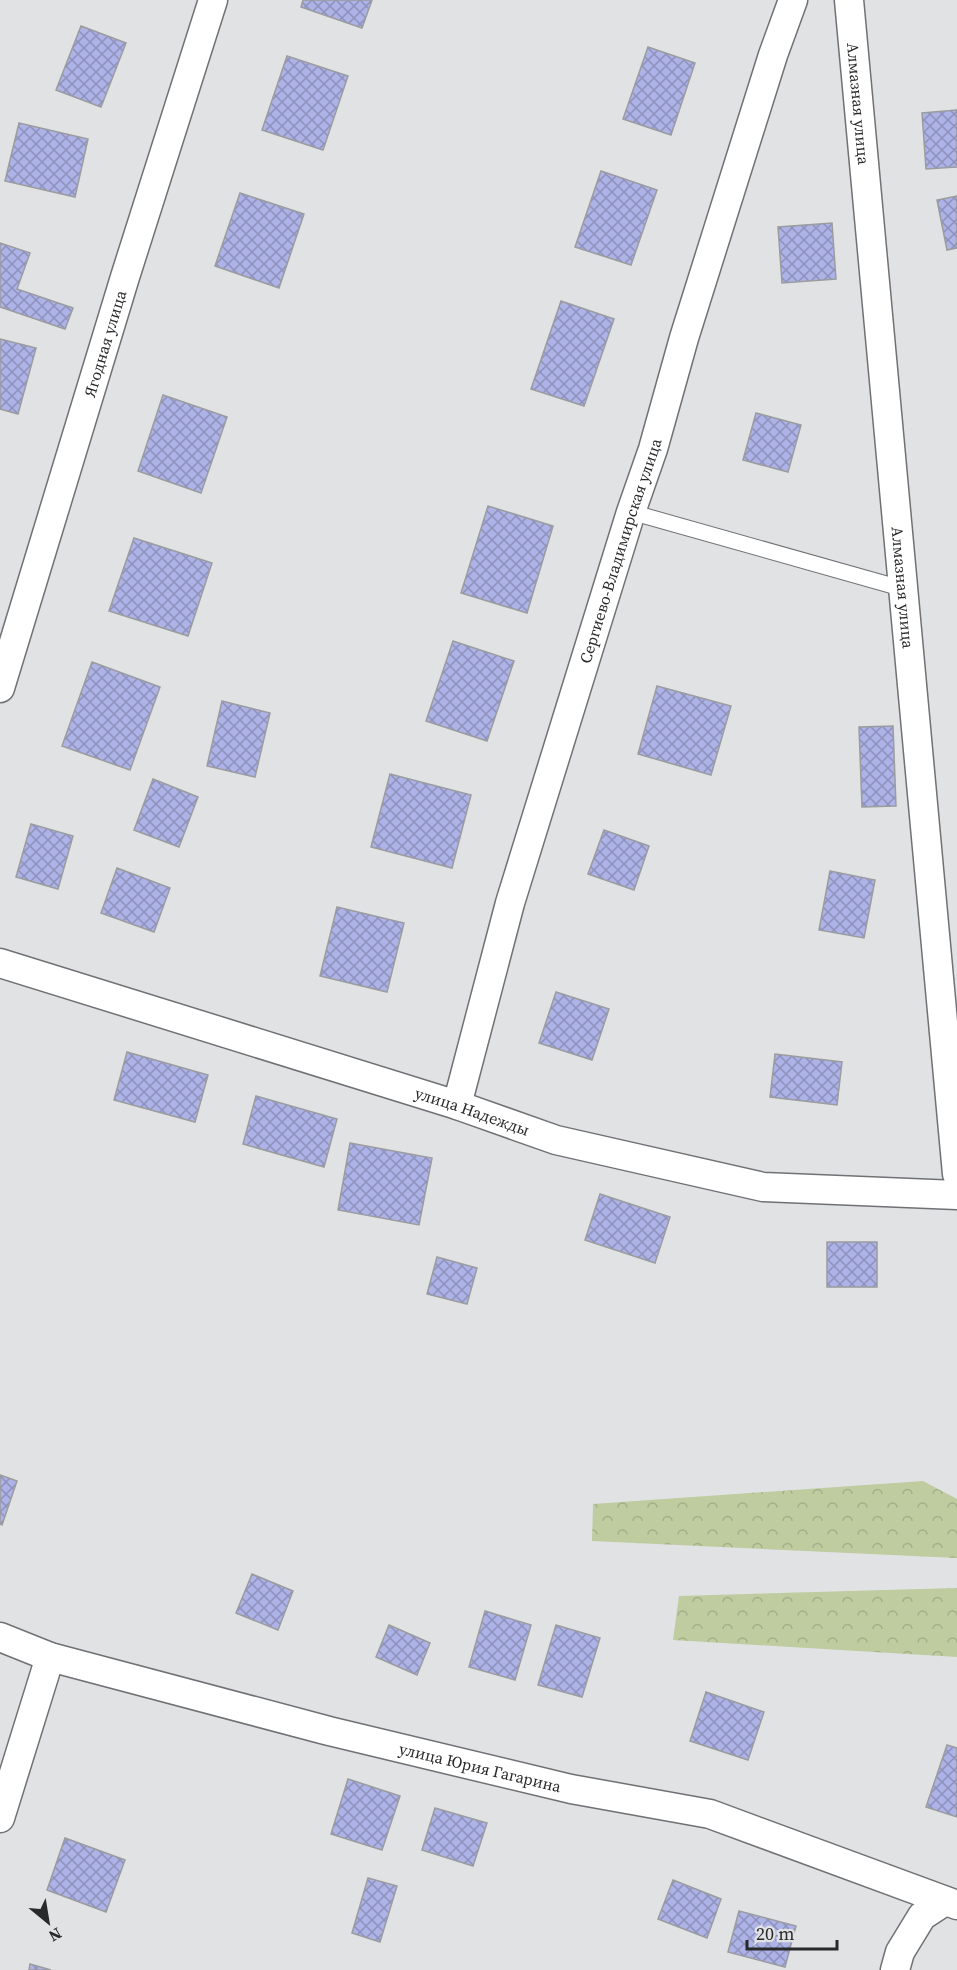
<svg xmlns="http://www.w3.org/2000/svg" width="957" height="1970" font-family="'Source Serif 4',serif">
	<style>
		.forest { fill: url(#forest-crowns) }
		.building { fill: url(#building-cross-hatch); stroke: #9b9c9e; stroke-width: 1.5 }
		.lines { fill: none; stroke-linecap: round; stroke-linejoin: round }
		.lane-casing { stroke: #707174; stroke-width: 17 }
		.street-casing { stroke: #707174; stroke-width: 31 }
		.lane { stroke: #fff; stroke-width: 15 }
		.street { stroke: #fff; stroke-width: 28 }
		.labels { text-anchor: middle; stroke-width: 5; stroke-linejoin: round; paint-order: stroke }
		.street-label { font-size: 16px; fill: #28292a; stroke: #e1e2e4 }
	</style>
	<defs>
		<pattern id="forest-crowns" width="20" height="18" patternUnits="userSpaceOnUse" patternTransform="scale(1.5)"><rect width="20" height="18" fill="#becc9f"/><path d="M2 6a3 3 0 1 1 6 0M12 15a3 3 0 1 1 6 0" fill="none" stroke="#a3af89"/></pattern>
		<pattern id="building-cross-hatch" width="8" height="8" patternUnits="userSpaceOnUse" patternTransform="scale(1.5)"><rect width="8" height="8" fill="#adb2e7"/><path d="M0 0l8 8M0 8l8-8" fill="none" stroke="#8d91bb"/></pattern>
	</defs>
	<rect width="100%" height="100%" fill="#e1e2e4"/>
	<path class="forest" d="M923 1481 957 1499V1558L592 1541 593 1504Z
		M957 1588V1657L673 1640 679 1596Z"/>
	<path class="building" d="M303 0H372L362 28 301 7Z
		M81 26 126 43 101 107 56 90Z
		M648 47 695 63 671 135 623 119Z
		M287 56 348 76 323 150 262 130Z
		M957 110V167L926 169 922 113Z
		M19 123 88 139 75 197 5 181Z
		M601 171 657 190 631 265 575 247Z
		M240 193 304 214 279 288 215 266Z
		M957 196V248L947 250 937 200Z
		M832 223 836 279 782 283 778 227Z
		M0 243 30 253 17 289 73 308 65 329 0 307Z
		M561 301 614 319 584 406 531 389Z
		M0 339 36 348 18 414 0 409Z
		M163 395 227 417 201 493 138 471Z
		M756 413 801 425 788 472 743 460Z
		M488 506 553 526 527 613 461 593Z
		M134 538 212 563 188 636 109 611Z
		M453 641 514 661 487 741 426 721Z
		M92 662 160 687 130 770 62 746Z
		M657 686 731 706 711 775 638 754Z
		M222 701 270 713 255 777 207 766Z
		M893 726 896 806 862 807 859 727Z
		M390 774 471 795 452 868 371 847Z
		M153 779 198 797 179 847 134 830Z
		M31 824 73 836 58 889 16 877Z
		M604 830 649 846 634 890 588 874Z
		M117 868 170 888 154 932 101 913Z
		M830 871 875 880 864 938 819 930Z
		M337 907 404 923 387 992 320 976Z
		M556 992 609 1009 592 1060 539 1043Z
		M127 1052 208 1075 195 1122 114 1100Z
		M775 1054 842 1062 837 1105 770 1097Z
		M256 1096 337 1119 324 1167 243 1144Z
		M350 1143 432 1158 419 1225 338 1210Z
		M600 1194 670 1217 655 1263 585 1240Z
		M827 1242H877V1287H827Z
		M437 1257 477 1268 467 1304 427 1294Z
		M0 1475 17 1481 2 1525 0 1524Z
		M252 1574 293 1591 278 1630 236 1613Z
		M485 1611 531 1625 515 1680 469 1667Z
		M389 1625 430 1643 417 1675 376 1657Z
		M556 1625 600 1638 582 1697 538 1685Z
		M706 1692 764 1712 748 1760 690 1741Z
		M947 1745 957 1748V1817L926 1807Z
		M348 1779 400 1796 382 1850 331 1834Z
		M435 1808 487 1823 473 1866 422 1850Z
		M65 1838 125 1860 106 1912 47 1890Z
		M368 1878 397 1886 380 1942 352 1933Z
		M673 1880 721 1899 707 1938 658 1919Z
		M739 1911 796 1926 785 1967 728 1952Z
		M30 1964 51 1970H29Z"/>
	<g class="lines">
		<g class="lane-casing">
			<path id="lane" d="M631 512 904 589"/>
		</g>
		<g class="street-casing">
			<g id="street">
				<path id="s1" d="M849 0 957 1174"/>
				<path id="s2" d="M0 688 125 277 213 0"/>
				<path id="s3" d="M0 963 457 1105 556 1140 763 1187 957 1195"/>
				<path id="s4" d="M457 1105 510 903 631 512 653 449 684 338 773 55 793 0"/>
				<path id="s5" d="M0 1637 50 1657 329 1731 571 1789 710 1814 957 1905"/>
				<path d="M0 1818 50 1657"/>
				<path d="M895 1970 900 1952 922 1916 945 1901"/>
			</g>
		</g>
		<use href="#lane" class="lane"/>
		<use href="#street" class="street"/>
	</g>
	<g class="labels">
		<g class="street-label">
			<text dy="6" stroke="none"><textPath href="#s1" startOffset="104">Алмазная улица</textPath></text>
			<text dy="6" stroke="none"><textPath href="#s2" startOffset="360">Ягодная улица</textPath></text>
			<text dy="6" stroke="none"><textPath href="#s4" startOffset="578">Сергиево-Владимирская улица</textPath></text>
			<text dy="6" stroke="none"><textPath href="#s1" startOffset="590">Алмазная улица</textPath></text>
			<text dy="6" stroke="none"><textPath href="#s3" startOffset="495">улица Надежды</textPath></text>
			<text dy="6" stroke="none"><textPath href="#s5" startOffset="498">улица Юрия Гагарина</textPath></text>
		</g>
	</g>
	<g transform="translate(48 1922) rotate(150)" stroke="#e1e2e4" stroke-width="4.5" paint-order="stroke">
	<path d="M0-4.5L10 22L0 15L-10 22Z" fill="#28292a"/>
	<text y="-9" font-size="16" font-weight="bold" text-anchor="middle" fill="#28292a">N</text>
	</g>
	<path d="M747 1940v9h90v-9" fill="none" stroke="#28292a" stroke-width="3"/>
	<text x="756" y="1940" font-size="18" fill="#28292a" stroke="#e1e2e4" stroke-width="4.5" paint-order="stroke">20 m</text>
</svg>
